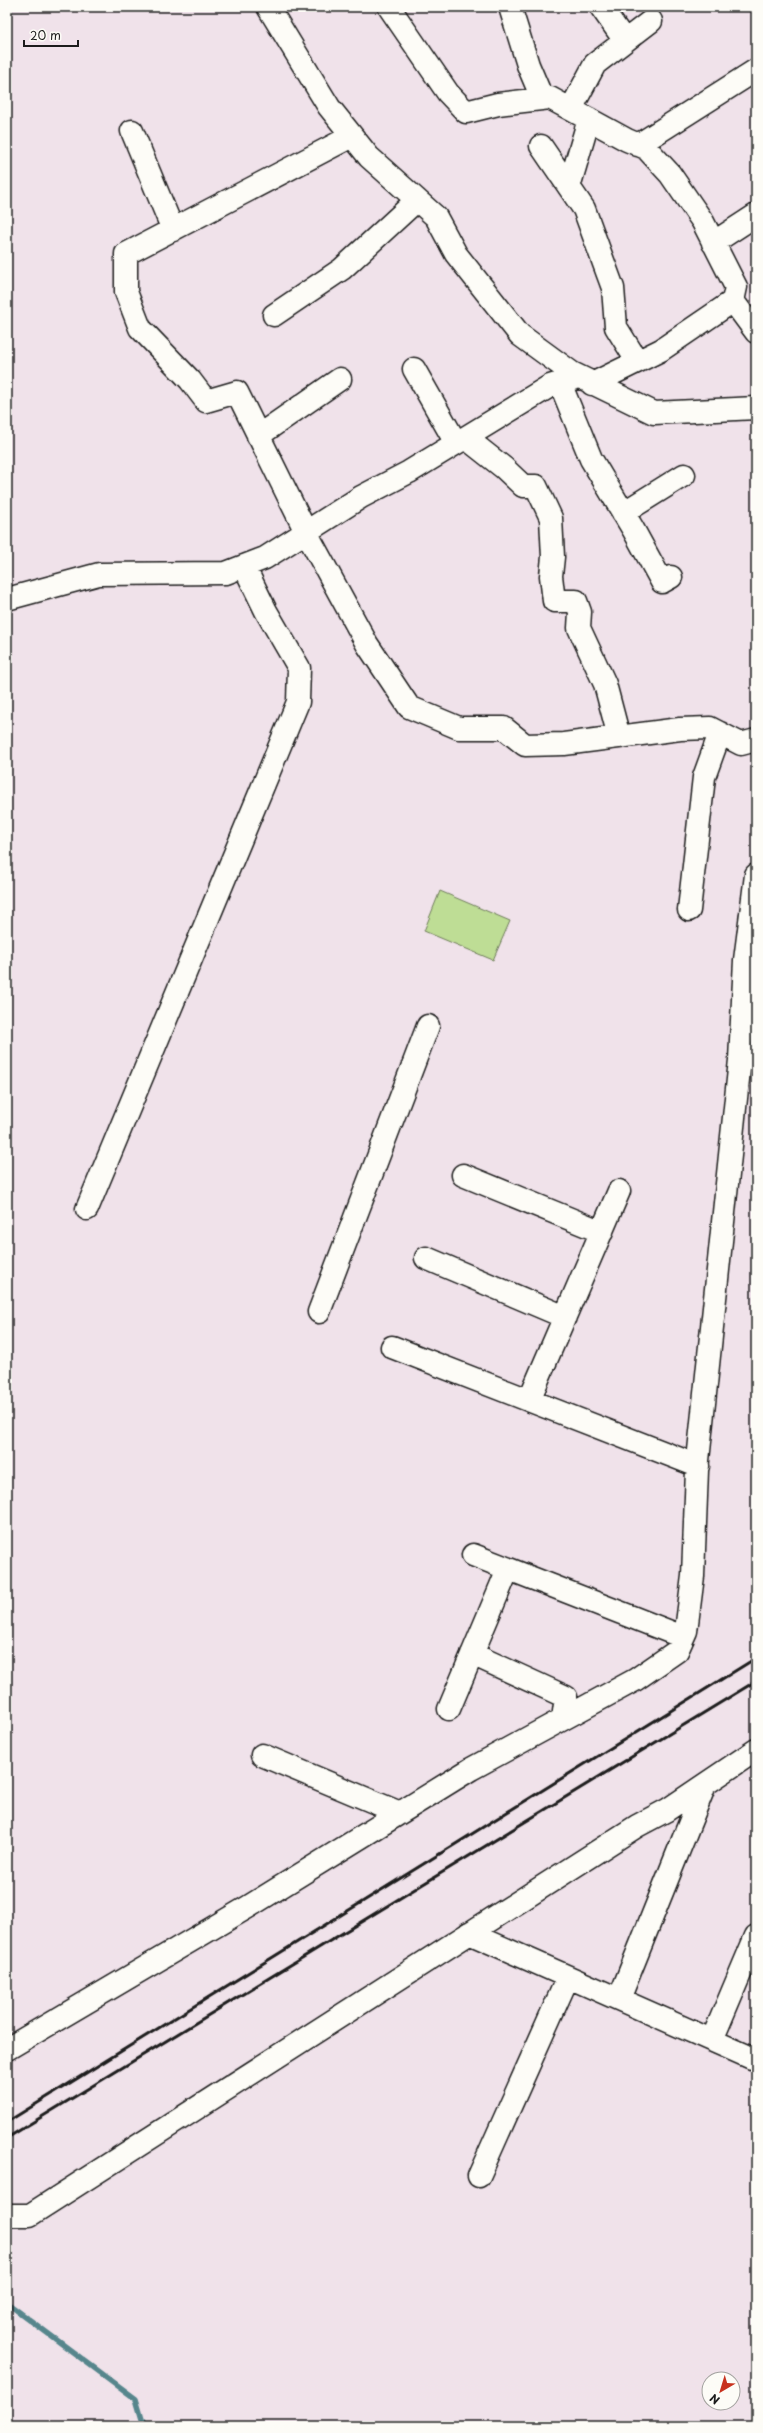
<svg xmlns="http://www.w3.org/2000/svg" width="763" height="2433" font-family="'Playpen Sans',sans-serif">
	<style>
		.green { fill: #bedd95; stroke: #6d7c58 }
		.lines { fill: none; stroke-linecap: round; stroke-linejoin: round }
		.stream { stroke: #56868c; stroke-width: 5.5 }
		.minor-casing { stroke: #1c1c1c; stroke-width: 25 }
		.minor { stroke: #fdfcf7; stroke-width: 22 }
		.rail { stroke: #1c1c1c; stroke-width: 3 }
	</style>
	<rect width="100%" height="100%" fill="#f0e2ea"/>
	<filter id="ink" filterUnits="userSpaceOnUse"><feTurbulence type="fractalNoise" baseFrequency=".025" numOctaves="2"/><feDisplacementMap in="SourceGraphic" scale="8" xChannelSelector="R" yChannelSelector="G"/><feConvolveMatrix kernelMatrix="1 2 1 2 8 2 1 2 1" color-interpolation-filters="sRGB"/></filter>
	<g filter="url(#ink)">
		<path class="green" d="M440 891 510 921 493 960 424 931Z"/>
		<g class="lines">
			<path class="stream" d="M7 2303 136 2399 144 2426"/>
			<g class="minor-casing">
				<path id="minor" d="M268 7 329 107 369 157 436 217 456 254 520 335 572 373 654 413 756 408
					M389 7 448 93 466 112 498 104 550 98 627 140 646 148 670 174 703 222 736 287 733 301 756 332
					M510 7 528 65 542 98
					M601 7 625 41
					M571 109 595 64 651 21
					M132 131 173 230
					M352 136 126 254V292L140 328 190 380 206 401 237 392 306 532 367 644 409 707 459 728H504L525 745 564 744 680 729 710 728 741 744 756 740
					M638 145 756 70
					M541 146 584 209 613 288 616 327 637 361
					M569 187 589 119
					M713 243 756 215
					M274 315 342 269 417 200
					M414 369 456 443
					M560 383 591 459 633 529 662 582 671 577
					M592 384 661 350 733 301
					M258 436 340 379
					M466 438 504 468 523 486H536L551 518 553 557 551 576 554 601H576L580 612 579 628 605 684 619 737
					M623 513 684 475
					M7 599 99 574 226 573 265 558 361 497 409 472 550 386 579 377
					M689 910 704 777 720 733
					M463 1175 602 1232
					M87 1209 298 702 299 668 266 611 244 566
					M426 1258 565 1317
					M319 1312 428 1026
					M392 1347 698 1466
					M529 1400 619 1191
					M473 1555 683 1637
					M472 1654 566 1697 563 1719
					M449 1709 508 1569
					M262 1755 400 1813
					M469 1933 754 2059
					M619 1999 705 1785
					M712 2040 756 1936
					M7 2049 248 1907 471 1769 635 1680 677 1651 686 1631 693 1576 697 1470 740 1060 745 960 756 875
					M479 2176 568 1977
					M7 2215H30L637 1826 667 1810 756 1750"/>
			</g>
			<use href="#minor" class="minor"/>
			<path class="rail" d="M7 2122 756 1658
				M7 2138 756 1681"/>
		</g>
	</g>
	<rect width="763" height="2433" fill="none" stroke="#fdfcf7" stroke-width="24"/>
	<rect x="12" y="12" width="739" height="2409" fill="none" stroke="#1c1c1c" stroke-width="1.5" filter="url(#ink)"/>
	<g transform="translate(721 2391) rotate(218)"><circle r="19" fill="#fdfcf7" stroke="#a3a29f"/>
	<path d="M0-3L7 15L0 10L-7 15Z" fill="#c8321e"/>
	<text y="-6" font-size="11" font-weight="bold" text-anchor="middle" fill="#1c1c1c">N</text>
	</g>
	<path d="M24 40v6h54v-6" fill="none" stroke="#1c1c1c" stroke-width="2"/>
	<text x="30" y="40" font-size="12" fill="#1c1c1c" stroke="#fdfcf7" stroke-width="3" paint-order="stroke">20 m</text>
</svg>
